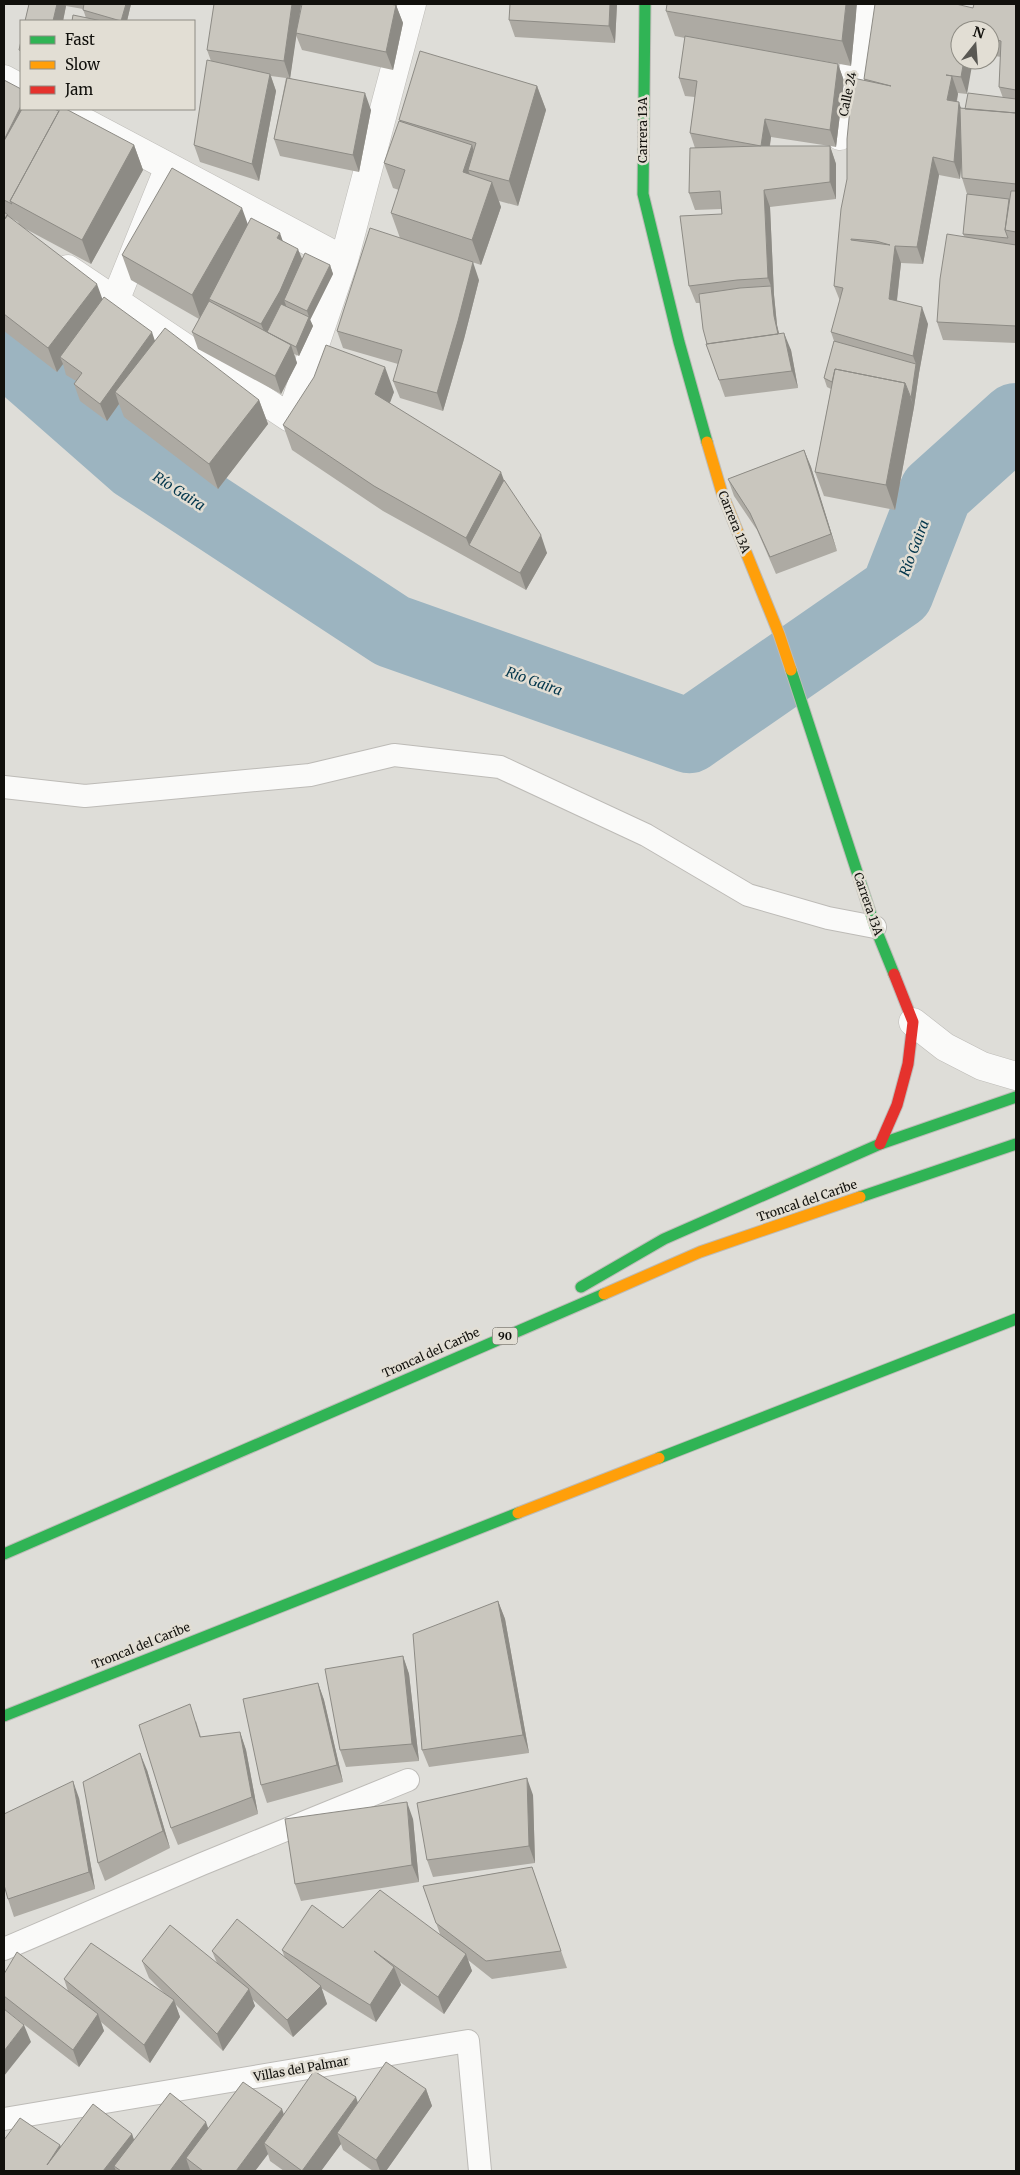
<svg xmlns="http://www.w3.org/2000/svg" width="1020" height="2175" font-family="Merriweather,serif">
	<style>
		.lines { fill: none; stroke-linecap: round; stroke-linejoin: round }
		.river { stroke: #9cb4c0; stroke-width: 74 }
		.lane-casing { stroke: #bdbbb7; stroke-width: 24 }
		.street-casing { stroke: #bdbbb7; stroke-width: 29 }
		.fast-casing { stroke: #bdbbb7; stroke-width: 13 }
		.slow-casing { stroke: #bdbbb7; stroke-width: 13 }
		.jam-casing { stroke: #bdbbb7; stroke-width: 13 }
		.lane { stroke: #fafaf9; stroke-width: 22 }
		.street { stroke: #fafaf9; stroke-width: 28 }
		.fast { stroke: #30b455; stroke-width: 11 }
		.slow { stroke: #ff9f0a; stroke-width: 11 }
		.jam { stroke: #e5322d; stroke-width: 11 }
		.wall { fill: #adaaa3; fill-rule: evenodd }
		.shaded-wall { fill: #8d8b85 }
		.building { fill: #c9c6be; stroke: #8d8b85; fill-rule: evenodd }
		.labels { text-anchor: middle; stroke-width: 5; stroke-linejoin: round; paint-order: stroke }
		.shield { fill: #e2ded4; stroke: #504e48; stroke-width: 1 }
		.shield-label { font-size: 11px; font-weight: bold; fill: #11100c }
		.street-label { font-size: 12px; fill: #11100c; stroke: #e2ded4 }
		.water-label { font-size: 14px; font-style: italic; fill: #03364b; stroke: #e2ded4 }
	</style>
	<rect width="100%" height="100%" fill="#deddd8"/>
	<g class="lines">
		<path class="river" d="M4 347 136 463 392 631 689 736 897 592 936 492 1016 420"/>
		<g class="lane-casing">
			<path id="lane" d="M4 787 85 796 310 775 394 755 500 767 646 835 748 895 828 918 875 927
				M4 1949 202 1864 408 1780
				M4 2119 468 2041 480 2171"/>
		</g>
		<g class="street-casing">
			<path id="street" d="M4 79 21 88
				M60 109 344 260
				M840 136 857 52 865 4
				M68 269 290 418 344 260 412 4
				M115 301 169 167
				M913 1022 945 1047 982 1066 1016 1076"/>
		</g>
		<g class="fast-casing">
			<path id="fast" d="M645 4 643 194 679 342 707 442
				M791 670 875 927 894 974
				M860 1197 1016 1144
				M581 1287 664 1239 880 1144 1016 1097
				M659 1458 1016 1319
				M4 1554 604 1294
				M4 1716 518 1513"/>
		</g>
		<g class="slow-casing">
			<path id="slow" d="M707 442 722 493 779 634 791 670
				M604 1294 700 1252 860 1197
				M518 1513 659 1458"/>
		</g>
		<g class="jam-casing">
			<path id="jam" d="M880 1144 897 1105 908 1064 913 1022 894 974"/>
		</g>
		<use href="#lane" class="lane"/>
		<use href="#street" class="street"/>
		<use href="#fast" class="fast"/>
		<use href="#slow" class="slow"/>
		<use href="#jam" class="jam"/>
	</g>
	<path class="wall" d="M29 4H131L127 21H72L86 18 83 9 66 6 63 21H25Z
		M617 4 615 43 515 37 509 20Z
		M1016 4V343L943 340 937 322 964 236 963 234 967 194 962 178 961 166 960 179 939 175 923 264 901 263 897 301 928 324 919 373 914 407 895 510 824 496 815 472 831 389 827 387 824 378 834 341 831 332 840 301 834 286 864 81V79L973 8ZM960 30H990V55L1001 57 999 87 1003 98 965 109 961 108 957 102 958 93 967 94Z
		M301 5 298 24 396 5 403 23 393 70 302 50 296 35 290 78 371 110 359 172 280 156 274 139 286 78 271 76 276 91 259 181 200 162 194 145 211 61 207 50Z
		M666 11 856 15 851 66 806 58 838 64 844 81 836 147 830 146 836 164V199L770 207 774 295 777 325 779 334 791 350 798 388 725 397 706 344H707L700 303H696L689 286 722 214 721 209 695 210 689 193 695 148 690 133 695 97 685 96 679 78 685 38 675 36ZM771 137 830 146H770Z
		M4 80 21 109 134 145 143 170 91 264 22 227 102 299 155 341 259 400 268 424 218 489 124 417 119 404 107 421 80 401 74 384 76 381 66 375 63 364 57 372 4 331ZM9 217 18 222 19 224Z
		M537 86 546 110 518 206 499 201 501 207 481 265 400 238 391 213 399 190 393 188 384 163 400 121 399 120Z
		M248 224 283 241 302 260 330 265 333 274 310 320 313 326 299 356 294 354 297 363 281 394 198 349 192 332 199 319 131 280 122 255Z
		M479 280 464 339 443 411 400 398 393 381 398 364 343 348 337 331Z
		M394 392 389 403 504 480 547 553 526 590 383 511 292 450 283 425Z
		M804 450 811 467 837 551 776 574 757 530 734 496 728 479Z
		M498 1601 505 1619 529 1753 429 1767 422 1750Z
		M403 1656 409 1674 419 1761 346 1767 340 1750Z
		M318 1683 324 1700 343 1782 267 1803 261 1785Z
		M196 1721 201 1737 240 1732 246 1750 258 1814 178 1845 171 1828Z
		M147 1770 170 1848 105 1881 98 1863Z
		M533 1795 535 1863 433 1877 427 1860Z
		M79 1798 95 1889 14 1917 8 1899Z
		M413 1819 419 1882 301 1901 295 1884Z
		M532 1867 567 1968 492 1979 468 1960 472 1971 444 2014 400 1982 401 1985 376 2022 321 1988 327 2004 293 2037 252 1999 255 2006 223 2051 175 2004 180 2017 150 2063 101 2022 104 2031 79 2067 4 2009V1974L68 1991 64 1979 165 1994 149 1978 142 1961 217 1963 212 1951 285 1958 282 1950 343 1928 440 1934 423 1886Z
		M426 2089 432 2106 386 2171H373L343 2150 341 2144 321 2171H284L270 2161 268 2154 255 2171H191L190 2170 189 2171H4L60 2145 61 2147 132 2134 134 2140 209 2128 284 2114 358 2103Z"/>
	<path class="shaded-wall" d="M57 4H65L66 6 63 21H53Z
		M126 4H131L127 21H121Z
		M292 4H300L301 5 290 79 284 61Z
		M610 4H617L615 43 609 26Z
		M846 4H857L851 66 842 41Z
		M396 5 403 23 393 70 386 52Z
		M964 60H973L967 94 961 77Z
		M838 64 844 81 836 147 830 130Z
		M270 74 276 91 259 181 252 164Z
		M952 76 958 94 953 117 947 100Z
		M537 86 546 110 518 206 509 181Z
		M365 93 371 110 359 172 353 155Z
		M959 102 965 121 960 179 954 162Z
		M21 106V109H34L4 140Z
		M765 119 771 137 767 163 761 146Z
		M134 145 143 170 91 264 82 240Z
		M472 145 480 170H468L475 187 463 172Z
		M830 146 836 164V199L830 182Z
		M933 157 939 175 923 264 917 247Z
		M492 182 501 207 481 265 472 240Z
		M764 190 770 207 774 295 777 325 783 350 780 341 774 316 771 286 768 278Z
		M242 208 251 233 209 299 211 303 201 320 192 295Z
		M280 233 286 250 277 238Z
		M895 246 901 263 895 316 889 299Z
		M298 249 305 266 284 300 287 308 268 341 261 324Z
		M473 262 479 280 464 339 443 411 437 393Z
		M330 265 333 274 310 320 307 311Z
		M97 284 106 309 60 357 63 364 57 372 48 348Z
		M922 307 928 324 919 373 914 407 911 398 916 364 913 356Z
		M309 317 313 326 299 356 296 347Z
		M152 332 158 350 115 392 119 404 107 421 100 404Z
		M784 333 791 350 798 388 792 371Z
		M291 345 297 363 281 394 275 376Z
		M385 367 394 392 384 419 375 394Z
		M905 383 914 407 895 510 886 485Z
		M259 400 268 424 218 489 209 464Z
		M804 450 811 467 837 551 831 534Z
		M501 472 510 497 469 545 466 538Z
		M541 535 547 553 526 590 520 573Z
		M498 1601 505 1619 529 1753 523 1735Z
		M403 1656 409 1674 419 1761 412 1744Z
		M318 1683 324 1700 343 1782 337 1765Z
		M240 1732 246 1750 258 1814 252 1797Z
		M140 1753 147 1770 170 1848 163 1831Z
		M527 1778 533 1795 535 1863 529 1846Z
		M73 1781 79 1798 95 1889 89 1872Z
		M407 1802 413 1819 419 1882 412 1865Z
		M466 1954 472 1971 444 2014 438 1997Z
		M394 1967 401 1985 376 2022 370 2005Z
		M321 1986 327 2004 293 2037 287 2020Z
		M249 1989 255 2006 223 2051 217 2034Z
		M174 2000 180 2017 150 2063 144 2045Z
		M98 2014 104 2031 79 2067 73 2050Z
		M24 2025 31 2042 4 2076V2051Z
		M426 2089 432 2106 386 2171H380L376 2160Z
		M356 2097 362 2115 337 2133 341 2144 321 2171H302Z
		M282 2109 288 2126 264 2143 268 2154 255 2171H236Z
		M206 2122 212 2139 186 2158 190 2170 189 2171H170Z
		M132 2134 138 2152 114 2166 116 2171H103Z
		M60 2145 66 2162 47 2165Z"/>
	<path class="building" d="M29 4H57L53 21H25Z
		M84 4H126L121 21 83 10Z
		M214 4H292L284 61 207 50Z
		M302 4H389L396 5 386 52 296 33Z
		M510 4H610L609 26 509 20Z
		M667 4H846L842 41 666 11Z
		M875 4H956L973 8 974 4H1016V90L999 87 1001 41 990 38V30H960V60H964L961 77 946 75 952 76 947 100 959 102 954 162 933 157 917 247 895 246 889 299 922 307 913 356 831 332 843 288 834 286 841 209 847 179V139L853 78 891 86 864 79ZM851 239 876 241 890 245 851 240Z
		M73 15 102 21H72Z
		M685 36 838 64 830 130 765 119 761 146H830V182L764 190 768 278 737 280 689 286 680 216 722 214 720 191 689 193 690 148 761 146 690 133 697 81 679 78Z
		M21 41V51L19 50Z
		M420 51 537 86 509 181 468 170 476 143 399 120Z
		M207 60 270 74 252 164 194 145Z
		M287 78 365 93 353 155 274 139Z
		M4 80 21 89V106L4 140Z
		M968 93 1016 99V113L965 109Z
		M960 108 1016 113V184L962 178Z
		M22 109H54L59 111 10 201 12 204 4 200V141Z
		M60 109H66L134 145 82 240 10 201Z
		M399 121 472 145 463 172 492 182 472 240 391 213 405 170 384 163Z
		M172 168 242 208 192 295 122 255Z
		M1011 191H1016V232L1005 230Z
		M967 194 1009 199 1005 230 1008 238 963 234Z
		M4 212 8 215 4 220Z
		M7 215 97 284 48 348 4 314V220Z
		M251 218 280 233 277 238 298 249 280 291 261 324 209 299Z
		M370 228 473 262 458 321 437 393 393 381 402 350 337 331Z
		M947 234 1016 245V326L937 322 940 279Z
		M305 253 330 265 307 311 284 300Z
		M771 286 774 316 778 334 707 344 703 329 699 294 740 288Z
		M104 297 152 332 100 404 74 384 82 373 60 357Z
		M209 301 291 345 275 376 192 332Z
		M281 304 309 317 296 347 267 332Z
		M165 328 259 400 209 464 115 392Z
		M784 333 792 371 719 380 706 344Z
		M834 341 916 364 911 398 905 383 835 369 832 382 824 378Z
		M326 345 385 367 375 394 501 472 466 538 374 486 283 425 314 377Z
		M835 369 905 383 886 485 815 472Z
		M804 450 831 534 770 557 750 513 728 479Z
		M504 480 541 535 520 573 469 545Z
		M498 1601 523 1735 422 1750 413 1634Z
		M403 1656 412 1744 340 1750 325 1669Z
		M318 1683 337 1765 261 1785 243 1699Z
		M190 1704 200 1737 240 1732 252 1797 171 1828 139 1725Z
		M140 1753 163 1831 98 1863 83 1782Z
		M527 1778 529 1846 427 1860 417 1803Z
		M73 1781 89 1872 8 1899 4 1885V1814Z
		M407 1802 412 1865 295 1884 285 1819Z
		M532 1867 561 1951 486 1961 436 1923 423 1886Z
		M380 1890 466 1954 438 1997 374 1951 394 1967 370 2005 282 1950 312 1905 343 1928Z
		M237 1919 321 1986 287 2020 212 1951Z
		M170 1925 249 1989 217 2034 142 1961Z
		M91 1943 174 2000 144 2045 64 1979Z
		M17 1952 98 2014 73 2050 4 1996V1974Z
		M4 2009 24 2025 4 2051Z
		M386 2062 426 2089 376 2160 337 2133Z
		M314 2071 356 2097 302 2171 264 2143Z
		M243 2082 282 2109 236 2171H203L186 2158Z
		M170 2093 206 2122 170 2171H121L114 2166Z
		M93 2104 132 2134 103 2171H4V2140L20 2118 60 2145 47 2165Z"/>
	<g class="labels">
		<rect class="shield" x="492.5" y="1327.5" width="25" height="17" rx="4"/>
		<g class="shield-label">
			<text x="505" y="1340">90</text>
		</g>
		<g class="street-label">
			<text transform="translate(848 94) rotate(-78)" y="4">Calle 24</text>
			<text transform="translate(643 130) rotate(-90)" y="4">Carrera 13A</text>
			<text transform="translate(734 522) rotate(68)" y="4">Carrera 13A</text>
			<text transform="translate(868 904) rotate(71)" y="4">Carrera 13A</text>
			<text transform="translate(807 1201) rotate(-19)" y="4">Troncal del Caribe</text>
			<text transform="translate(431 1353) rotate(-24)" y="4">Troncal del Caribe</text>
			<text transform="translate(141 1646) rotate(-22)" y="4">Troncal del Caribe</text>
			<text transform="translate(301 2069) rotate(-10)" y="4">Villas del Palmar</text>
		</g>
		<g class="water-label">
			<text transform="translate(179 491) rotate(33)" y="5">Río Gaira</text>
			<text transform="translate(914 548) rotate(-69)" y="5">Río Gaira</text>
			<text transform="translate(534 681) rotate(20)" y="5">Río Gaira</text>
		</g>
	</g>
	<rect width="1020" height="2175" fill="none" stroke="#11100c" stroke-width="10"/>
	<rect x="20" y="20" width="175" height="90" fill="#e2ded4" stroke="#8e8c84"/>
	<rect x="30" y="36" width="25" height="8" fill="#30b455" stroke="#8e8c84"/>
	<text x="65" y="45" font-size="15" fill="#11100c">Fast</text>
	<rect x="30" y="61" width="25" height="8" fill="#ff9f0a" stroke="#8e8c84"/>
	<text x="65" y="70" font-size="15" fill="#11100c">Slow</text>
	<rect x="30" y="86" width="25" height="8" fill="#e5322d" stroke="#8e8c84"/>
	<text x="65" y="95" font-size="15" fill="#11100c">Jam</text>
	<g transform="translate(975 45) rotate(17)"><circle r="24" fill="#e2ded4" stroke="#8e8c84"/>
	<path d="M0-4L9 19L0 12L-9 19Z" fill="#595853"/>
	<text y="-8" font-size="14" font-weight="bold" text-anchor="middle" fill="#11100c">N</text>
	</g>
</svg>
